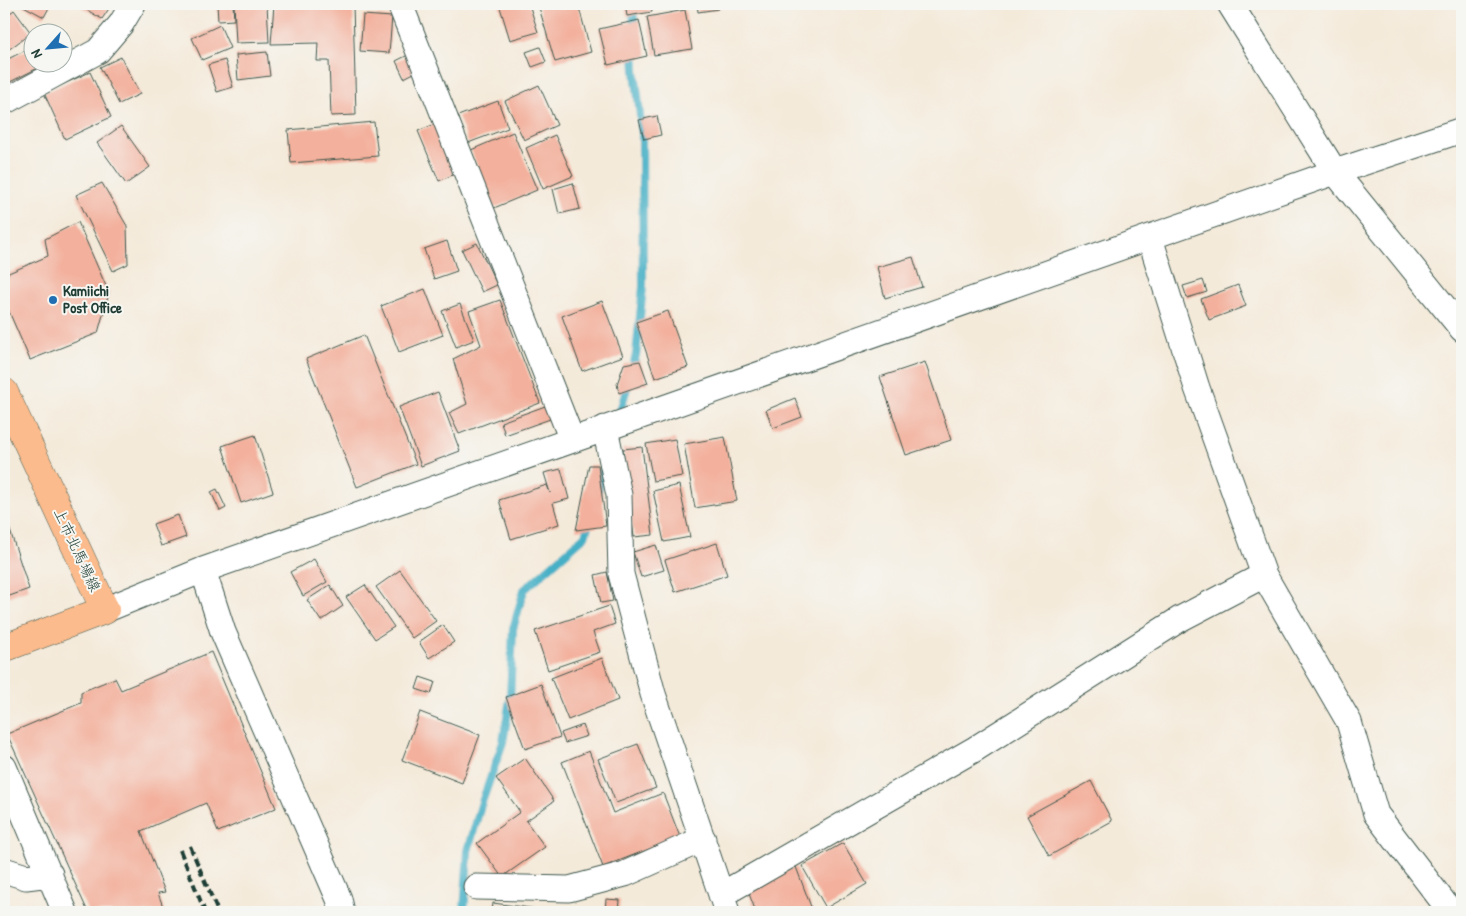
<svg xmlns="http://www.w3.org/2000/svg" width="1466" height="916" font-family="'Patrick Hand','Klee One',sans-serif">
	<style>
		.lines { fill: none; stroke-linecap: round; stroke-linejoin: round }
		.stream { stroke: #47b0c6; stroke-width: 8 }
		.building { fill: #f3b09c }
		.minor-casing { stroke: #3f574d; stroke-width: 27 }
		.major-casing { stroke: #3f574d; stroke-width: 29 }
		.minor { stroke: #fff; stroke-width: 25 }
		.major { stroke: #fbbb8c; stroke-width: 28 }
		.rail { stroke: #1f3d34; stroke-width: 4; stroke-dasharray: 8 4; stroke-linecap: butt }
		.poi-dot { fill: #1f6fb2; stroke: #f6f6f2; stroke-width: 2 }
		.labels { text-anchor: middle; stroke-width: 4; stroke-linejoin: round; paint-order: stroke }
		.poi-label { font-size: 15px; font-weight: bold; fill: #1f3d34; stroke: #f6f6f2; text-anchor: start }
		.street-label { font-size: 15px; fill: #1f3d34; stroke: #f6f6f2 }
	</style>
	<rect width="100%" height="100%" fill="#f6f6f2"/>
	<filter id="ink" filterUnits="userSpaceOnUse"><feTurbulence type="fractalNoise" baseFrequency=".02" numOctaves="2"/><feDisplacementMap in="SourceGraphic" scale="10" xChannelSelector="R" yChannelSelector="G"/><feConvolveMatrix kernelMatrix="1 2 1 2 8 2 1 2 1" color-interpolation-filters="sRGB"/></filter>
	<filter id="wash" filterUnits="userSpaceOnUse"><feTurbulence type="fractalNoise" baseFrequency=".0096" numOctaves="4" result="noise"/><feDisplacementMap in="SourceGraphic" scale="20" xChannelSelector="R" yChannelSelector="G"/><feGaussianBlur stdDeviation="1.12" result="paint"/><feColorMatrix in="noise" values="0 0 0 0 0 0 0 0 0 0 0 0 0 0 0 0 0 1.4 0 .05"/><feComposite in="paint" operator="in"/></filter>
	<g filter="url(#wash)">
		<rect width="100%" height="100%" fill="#f4eada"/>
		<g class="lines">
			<path class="stream" d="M633 4 634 29
				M632 370 636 355 643 287 642 133 635 70 634 51
				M618 418 629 381
				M598 491 605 466
				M464 912 468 851 481 805 503 742 510 700 513 629 524 590 585 536 590 519"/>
		</g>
		<g id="blocks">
			<path class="building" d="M20 4H51L44 17Z
				M77 4H112L102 19Z
				M217 4H233L234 20 218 21Z
				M234 4H267L269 42 236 43Z
				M274 4H353L356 115 331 116 329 61H317L318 43 271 44Z
				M499 4H529L538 32 510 40Z
				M538 4H578L591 52 555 62Z
				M625 4H650L652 12 627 16Z
				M697 4H717L718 9 698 12Z
				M14 10 31 33 4 53V18Z
				M685 10 692 49 654 55 647 17Z
				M363 15 392 17 389 53 360 51Z
				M639 20 647 56 608 65 599 29Z
				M220 25 230 48 202 60 192 38Z
				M32 47V62H50L8 83 4 74V61Z
				M540 47 546 62 532 67 526 52Z
				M267 52 270 76 238 80 236 55Z
				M408 55 416 72 404 78 396 61Z
				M121 57 140 94 119 104 100 67Z
				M225 60 233 87 217 92 208 65Z
				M90 72 111 117 65 139 44 93Z
				M539 85 557 125 524 140 505 101Z
				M498 101 508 128 468 143 458 116Z
				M657 116 661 135 644 139 639 120Z
				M374 122 378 156 291 163 288 130Z
				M435 124 457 173 439 181 418 131Z
				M121 126 150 167 126 184 97 143Z
				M513 132 537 190 494 208 471 150Z
				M555 135 573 176 543 189 526 148Z
				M102 183 127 226 128 264 113 271 76 195Z
				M573 183 580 209 559 214 553 189Z
				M78 222 109 293 98 333 30 360 4 300V275L48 256 45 239Z
				M447 241 457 271 434 279 424 249Z
				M477 243 497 285 482 292 462 250Z
				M913 257 922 287 885 298 877 267Z
				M1203 280 1207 292 1187 298 1183 286Z
				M1238 285 1246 306 1209 320 1201 299Z
				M425 289 443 335 399 352 381 306Z
				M500 300 540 403 459 434 449 413 467 404 453 359 481 345 469 311Z
				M602 301 623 356 582 371 562 316Z
				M460 304 474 340 456 347 442 311Z
				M668 311 688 367 655 378 636 322Z
				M364 335 416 464 357 487 306 359Z
				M640 361 648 383 619 393 617 384 624 364Z
				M925 362 951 440 906 455 880 377Z
				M438 392 460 451 421 466 399 407Z
				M795 398 802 417 773 428 766 410Z
				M548 405 553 418 505 435 501 422Z
				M255 435 273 492 241 503 222 446Z
				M725 437 737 501 695 508 684 444Z
				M675 439 682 476 653 481 646 444Z
				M642 447 653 535 634 537 623 449Z
				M589 465H598L606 526 576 530Z
				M561 469 569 499 553 503 559 524 511 539 499 500 547 485 550 493 544 473Z
				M679 485 690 537 664 542 653 491Z
				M217 489 226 508 220 511 211 492Z
				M178 515 186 537 161 546 153 524Z
				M6 518 29 589 4 598V519Z
				M717 543 727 575 675 592 665 560Z
				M656 545 664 570 641 577 633 552Z
				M314 559 327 582 303 596 290 572Z
				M400 570 436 621 412 638 376 587Z
				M607 572 613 601 601 603 595 575Z
				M330 585 343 606 321 621 307 600Z
				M365 585 394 627 375 639 346 597Z
				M609 606 615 624 593 632 600 652 548 670 535 631Z
				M443 625 454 642 429 658 419 642Z
				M211 652 276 808 218 832 206 803 141 831 165 892 158 893 165 912H88L7 734 81 703V692L115 678 121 690Z
				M602 658 618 700 568 720 551 678Z
				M420 677 435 682 431 694 416 689Z
				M541 684 560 737 525 749 506 697Z
				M420 712 480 735 462 783 402 760Z
				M583 725 587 736 565 743 561 733Z
				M638 744 656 788 616 803 598 759Z
				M589 751 613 813 663 793 680 837 603 867 562 762Z
				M525 758 554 801 526 821 545 847 502 877 477 843 520 812 496 778Z
				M1091 781 1112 821 1049 856 1027 816Z
				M843 843 867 884 826 908 802 866Z
				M796 867 813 912H756L746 886Z
				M606 899 620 900 619 912H605Z
				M493 903 545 910 544 912H492Z"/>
		</g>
	</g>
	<g filter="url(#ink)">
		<use href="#blocks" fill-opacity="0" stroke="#3f574d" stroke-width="1"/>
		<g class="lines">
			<g class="minor-casing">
				<path id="minor" d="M400 4 572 440
					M1230 4 1335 172 1462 329
					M4 102 98 51 121 24 133 4
					M1150 238 1197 388 1264 575 1349 722 1376 814 1451 912
					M605 428 619 495 621 574 653 694 727 912
					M203 570 223 632 339 899 342 912
					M105 610 203 570 1335 172 1462 130
					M4 767 65 912
					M4 870 26 877 50 874
					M476 887 569 889 625 874 703 839
					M721 895 975 749 1180 619 1264 575"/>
			</g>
			<g class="major-casing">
				<path id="major" d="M4 392 105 610 4 648"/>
			</g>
			<use href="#minor" class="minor"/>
			<use href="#major" class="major"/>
			<path class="rail" d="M190 846 218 912
				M180 850 205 912"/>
		</g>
	</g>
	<circle class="poi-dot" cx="53" cy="300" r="5"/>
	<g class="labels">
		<g class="poi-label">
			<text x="63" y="296">Kamiichi<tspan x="63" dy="17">Post Office</tspan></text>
		</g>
		<g class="street-label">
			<text transform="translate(77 550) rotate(65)" y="5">上市北馬場線</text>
		</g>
	</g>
	<rect width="1466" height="916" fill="none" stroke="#f6f6f2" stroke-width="20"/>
	<g transform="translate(48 48) rotate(243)"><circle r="24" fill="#f6f6f2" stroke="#a0aca6"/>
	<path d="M0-4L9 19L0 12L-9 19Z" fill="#1f6fb2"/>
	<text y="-8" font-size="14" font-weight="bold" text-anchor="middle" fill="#1f3d34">N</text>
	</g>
</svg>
